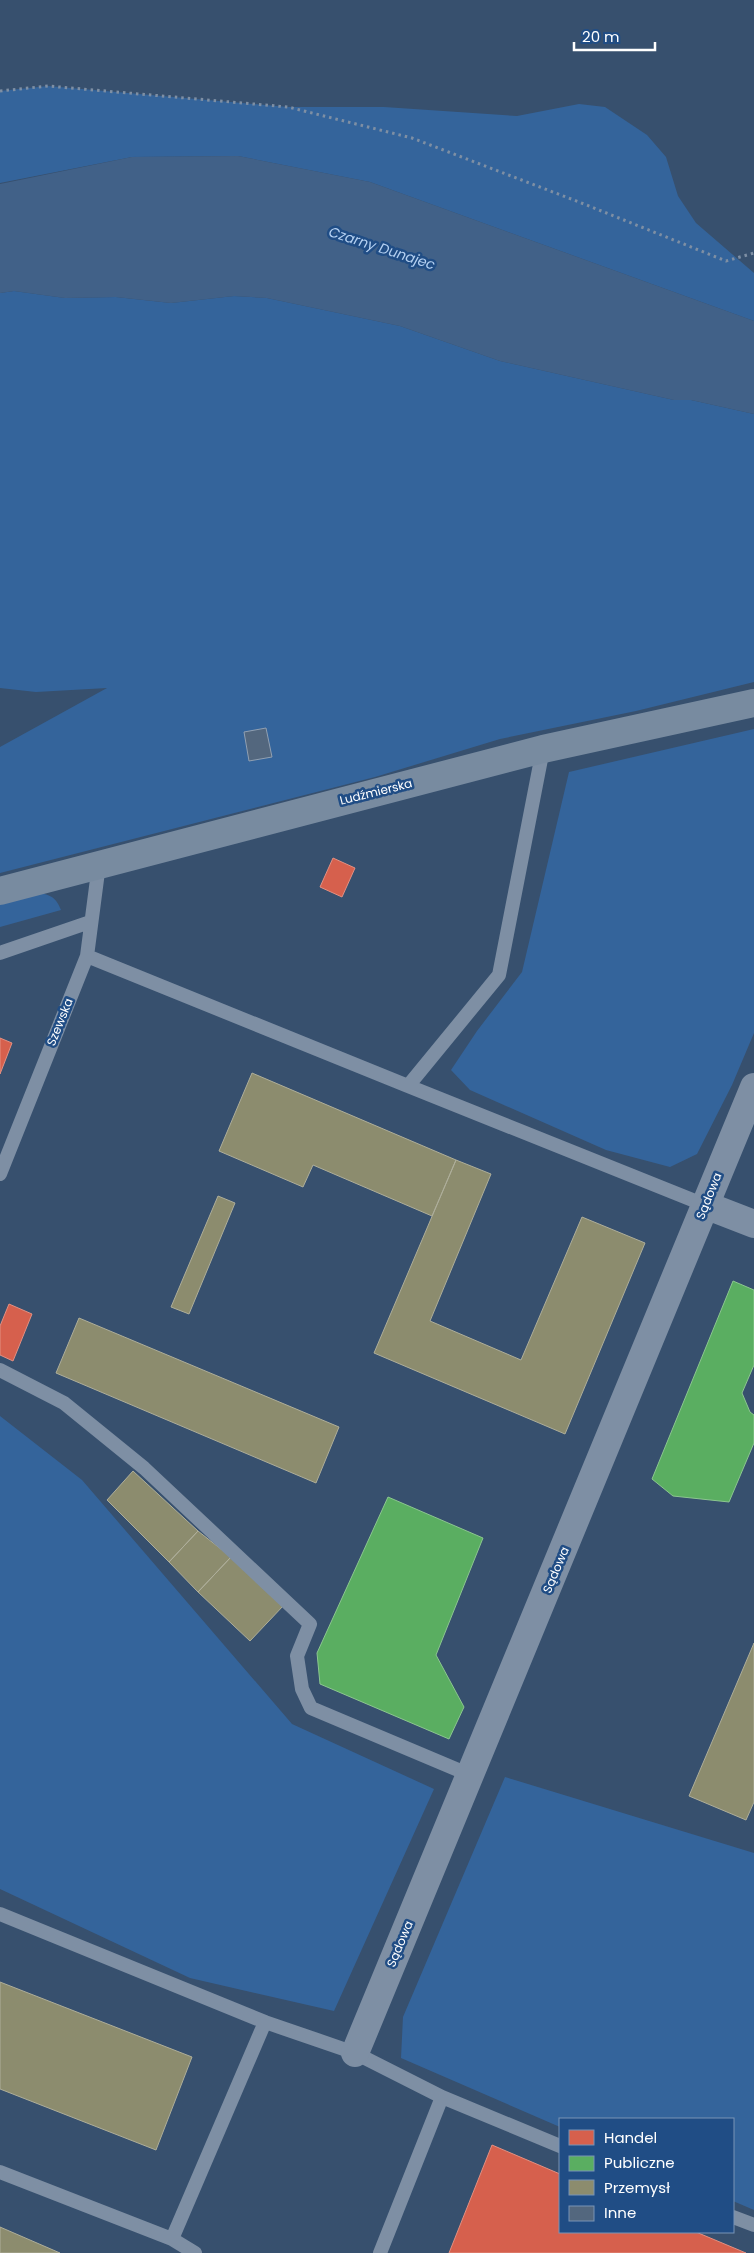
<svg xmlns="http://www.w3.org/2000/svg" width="754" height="2253" font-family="Poppins,sans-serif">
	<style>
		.green { fill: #34649b }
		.water { fill: #416188 }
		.shops { fill: #d6604d; stroke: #e29082 }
		.public { fill: #5aae61; stroke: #8cc690 }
		.industry { fill: #8c8c6e; stroke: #aeae9a }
		.building { fill: #53677e; stroke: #91a0b2 }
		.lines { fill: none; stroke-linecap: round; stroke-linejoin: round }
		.path { stroke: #7e8fa4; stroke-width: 3; stroke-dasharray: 2.5 4; stroke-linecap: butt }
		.service { stroke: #7e8fa4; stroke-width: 14 }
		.minor { stroke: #7e8fa4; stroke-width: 28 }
		.secondary { stroke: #788ba0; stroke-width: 28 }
		.labels { text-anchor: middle; stroke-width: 5; stroke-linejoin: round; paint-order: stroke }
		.street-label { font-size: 12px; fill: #fff; stroke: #204d85 }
		.water-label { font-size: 14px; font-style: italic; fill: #b4d0f1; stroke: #204d85 }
	</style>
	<rect width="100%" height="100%" fill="#37506e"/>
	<path class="green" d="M48 86 288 107H384L517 116 579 104 605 107 647 135 666 157 678 196 696 223 754 273V321L370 182 238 156 132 157 0 183V91Z
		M14 291 65 298 116 297 171 303 234 296 267 298 400 326 500 361 674 400H691L754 414V682L636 711 500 739 375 777 0 873V747L107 688 36 692 0 688V293Z
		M754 729V1033L732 1085 697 1154 670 1167 606 1150 470 1090 451 1070 477 1031 522 972 569 772Z
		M36 893C50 894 56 897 61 910L0 927V904Z
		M0 1416 82 1480 292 1724 434 1789 334 2011 190 1978 0 1889Z
		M505 1777 754 1853V2210L733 2201V2119H560V2127L401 2058 403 2017Z"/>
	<path class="water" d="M238 156 370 182 754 321V414L691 400H674L500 361 400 326 267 298 234 296 171 303 116 297 65 298 14 291 0 293V184L132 157Z"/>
	<path class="shops" d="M333 858 355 868 342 897 320 887Z
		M0 1038 12 1043 0 1074Z
		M9 1304 32 1314 13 1361 0 1355V1326Z
		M492 2145 560 2174V2232H696L746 2253H449Z"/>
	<path class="public" d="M733 1281 754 1290V1365L742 1393 750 1412 754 1415V1443L729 1502 673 1496 652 1479Z
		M388 1497 483 1538 436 1655 464 1707 449 1739 320 1684 317 1653Z"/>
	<path class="industry" d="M252 1073 456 1160 432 1216 313 1165 303 1187 219 1151Z
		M456 1160 491 1174 430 1321 521 1360 582 1217 645 1243 565 1434 374 1353Z
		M218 1196 235 1203 189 1314 171 1307Z
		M79 1318 339 1427 316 1483 56 1373Z
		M133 1471 198 1531 169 1562 107 1500Z
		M198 1531 231 1557 198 1592 169 1562Z
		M231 1557 284 1605 250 1641 198 1592Z
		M754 1643V1802L746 1820 689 1796Z
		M0 1982 192 2057 156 2150 0 2089Z
		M0 2227 60 2253H0Z"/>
	<path class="building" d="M266 728 272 757 249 761 244 732Z"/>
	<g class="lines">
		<path class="path" d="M0 91 48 86 288 107 412 138 579 202 726 261 754 253"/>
		<path class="service" d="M0 953 90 922
			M87 956 408 1086 499 975 543 749
			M408 1086 705 1205
			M0 1174 87 956 99 864
			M0 1370 64 1403 144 1468 310 1624 297 1656 302 1689 311 1708 470 1775
			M0 1914 265 2022 355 2053 442 2097 380 2253
			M442 2097 560 2146
			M0 2172 172 2239 195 2253
			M733 2217 754 2225
			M172 2239 265 2022"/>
		<path class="minor" d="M705 1205 754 1224
			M355 2053 754 1087"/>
		<path class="secondary" d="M0 891 543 749 754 703"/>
	</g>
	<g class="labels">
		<g class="street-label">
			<text transform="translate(376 792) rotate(-14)" y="4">Ludźmierska</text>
			<text transform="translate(60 1022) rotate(-68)" y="4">Szewska</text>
			<text transform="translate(709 1196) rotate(-68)" y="4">Sądowa</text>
			<text transform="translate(556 1570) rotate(-67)" y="4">Sądowa</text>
			<text transform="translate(400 1944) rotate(-67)" y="4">Sądowa</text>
		</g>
		<g class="water-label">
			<text transform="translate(382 248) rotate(18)" y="5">Czarny Dunajec</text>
		</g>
	</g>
	<rect x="559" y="2118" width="175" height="115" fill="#204d85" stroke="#7994b6"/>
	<rect x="569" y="2130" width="25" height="15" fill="#d6604d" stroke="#7994b6"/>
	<text x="604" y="2143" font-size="15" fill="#ffffff">Handel</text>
	<rect x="569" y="2156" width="25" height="15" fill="#5aae61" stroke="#7994b6"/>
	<text x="604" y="2168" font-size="15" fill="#ffffff">Publiczne</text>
	<rect x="569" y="2180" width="25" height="15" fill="#8c8c6e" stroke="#7994b6"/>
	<text x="604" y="2193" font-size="15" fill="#ffffff">Przemysł</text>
	<rect x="569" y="2206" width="25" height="15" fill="#53677e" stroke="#7994b6"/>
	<text x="604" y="2218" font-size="15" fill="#ffffff">Inne</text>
	<path d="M574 42v8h81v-8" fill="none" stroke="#ffffff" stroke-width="2.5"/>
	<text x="582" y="42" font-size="15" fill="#ffffff" stroke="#204d85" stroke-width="4" paint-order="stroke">20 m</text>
</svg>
